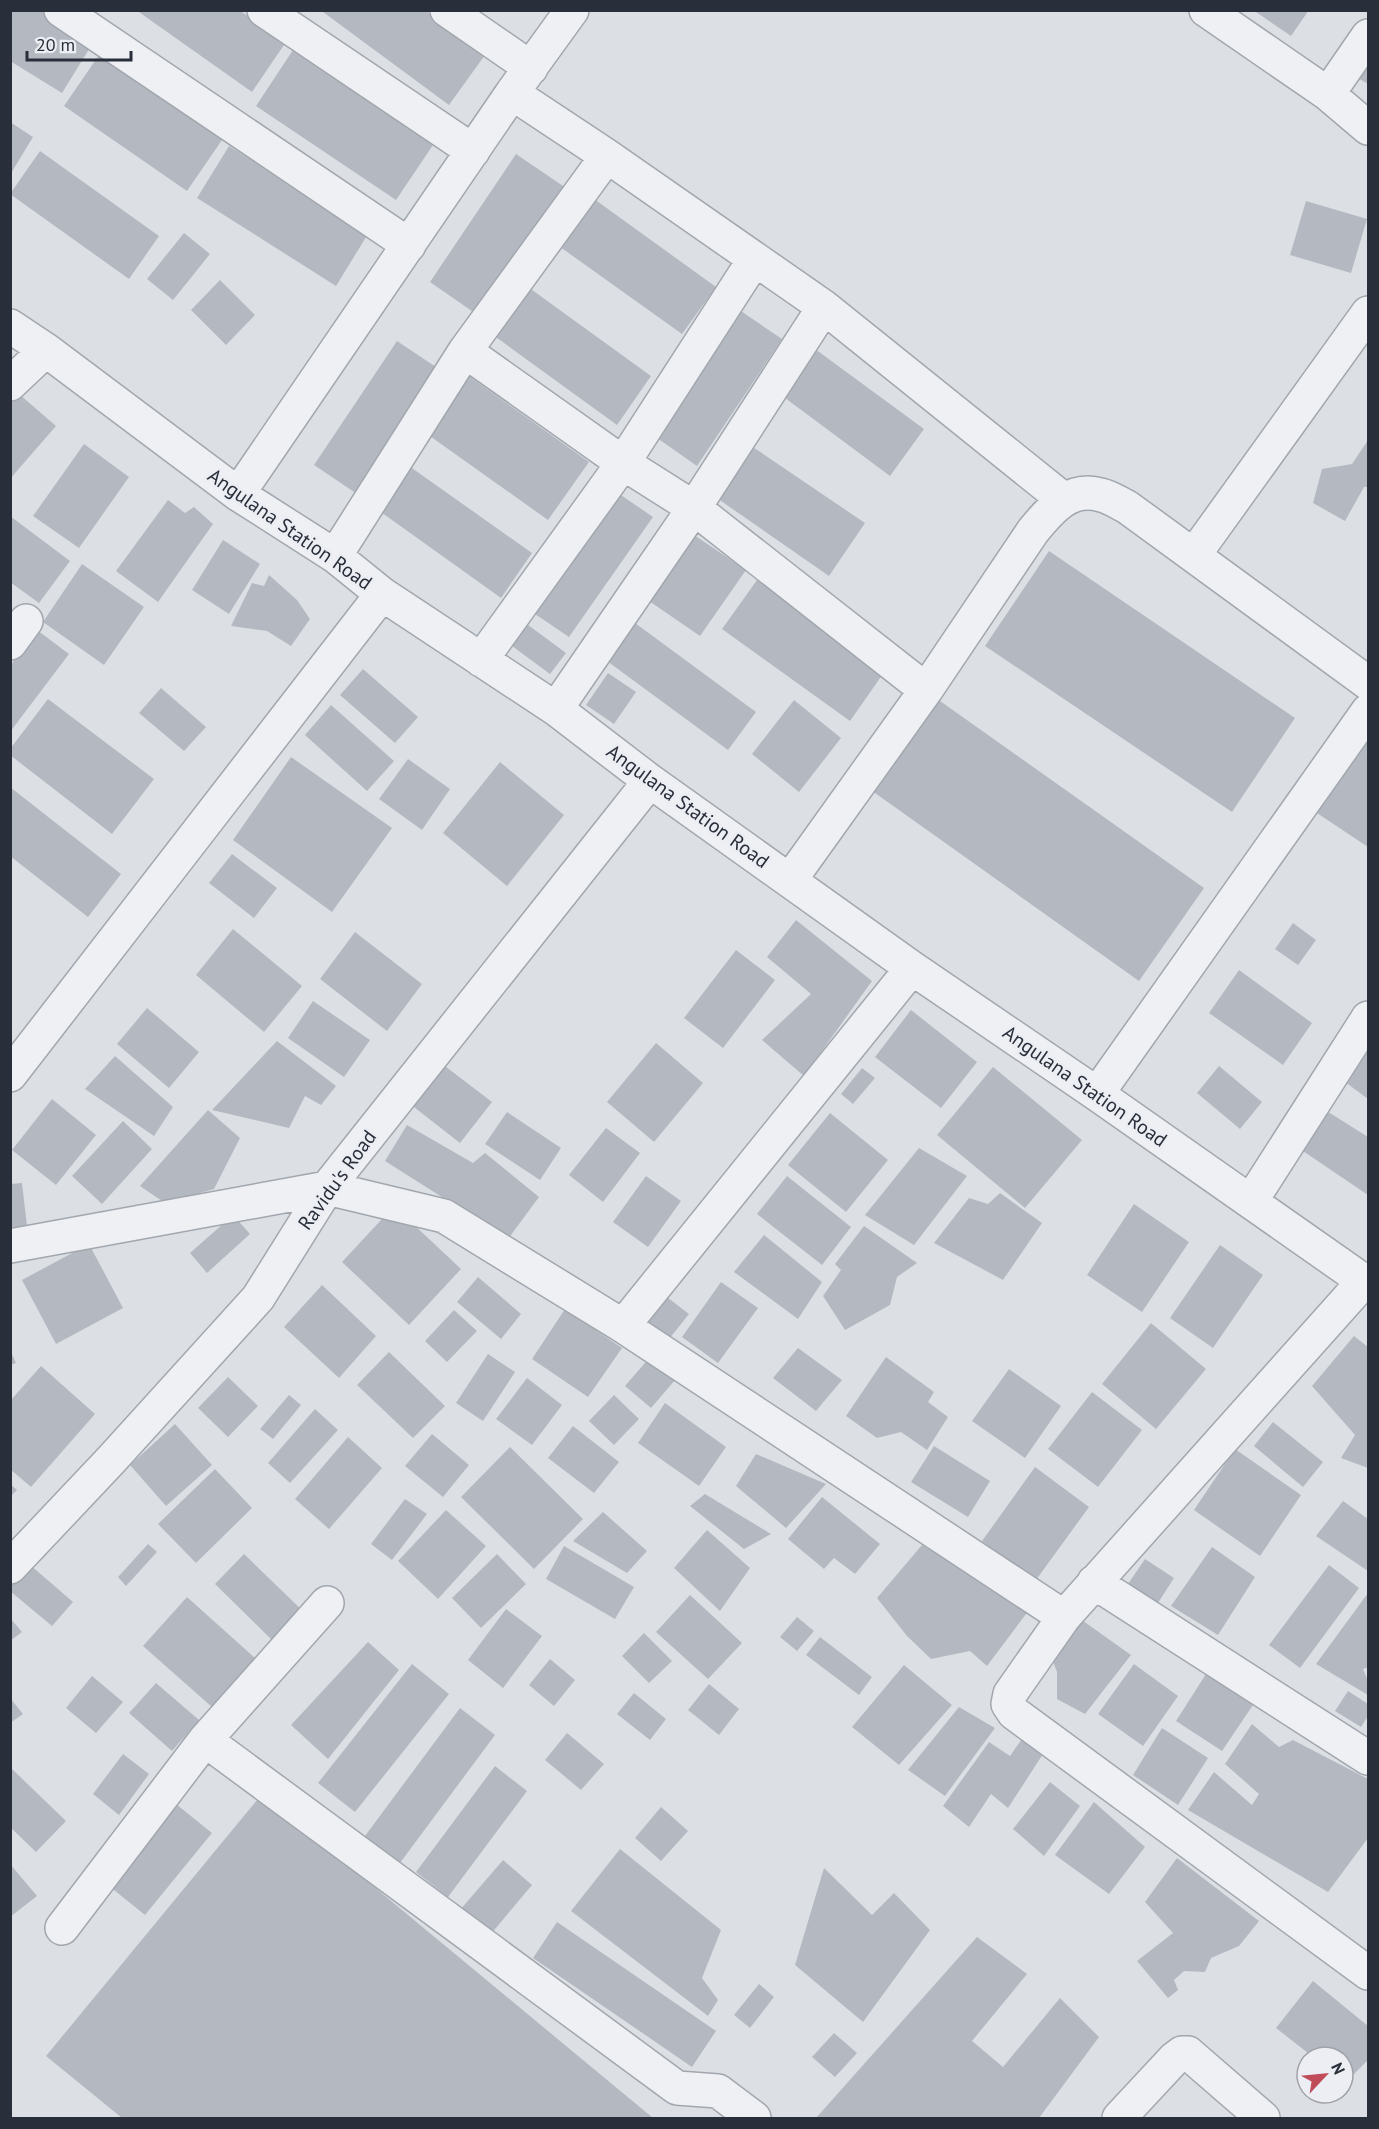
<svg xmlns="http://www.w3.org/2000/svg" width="1379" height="2129" font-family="'PT Sans',sans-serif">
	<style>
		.building { fill: #b4b9c1 }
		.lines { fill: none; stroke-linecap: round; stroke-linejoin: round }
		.minor-casing { stroke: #a2a7ae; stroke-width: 36 }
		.minor { stroke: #eff0f4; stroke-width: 33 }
		.labels { text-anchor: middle; stroke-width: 6; stroke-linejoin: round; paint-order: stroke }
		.street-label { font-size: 20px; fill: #282e3a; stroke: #eceef3 }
	</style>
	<rect width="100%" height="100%" fill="#dce0e5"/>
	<path class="building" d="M10 10H46L94 41 62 93 10 61Z
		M136 10H239L286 42 252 92Z
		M324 10H425L485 55 449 105 323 12Z
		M1253 10H1309L1291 36Z
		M293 50 433 145 396 200 256 106Z
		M99 55 222 140 187 191 64 106Z
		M1368 63V84L1358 78Z
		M10 122 33 137 10 175Z
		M229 146 368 234 336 286 197 198Z
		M40 151 159 236 129 279 10 194Z
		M516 154 566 188 479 316 430 282Z
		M590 196 716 287 682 334 556 244Z
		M1306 201 1367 219 1351 273 1290 255Z
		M184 233 210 254 173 300 147 279Z
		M220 280 255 315 226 345 191 310Z
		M528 287 651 376 617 425 493 335Z
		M735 307 782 339 697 466 650 433Z
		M397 341 445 373 363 498 314 465Z
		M811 346 924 429 890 476 777 392Z
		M469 376 589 462 548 520 427 434Z
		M19 394 56 426 10 479V404Z
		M1368 440V487H1364L1345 521 1313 503 1322 469 1352 464Z
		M747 443 865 523 829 576 711 494Z
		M84 444 129 477 79 548 33 516Z
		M409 466 532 553 501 598 378 510Z
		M615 491 653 517 569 637 532 612Z
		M168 500 185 513 194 507 213 524 158 602 116 571Z
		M10 516 70 561 39 603 10 582Z
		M694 535 746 570 700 636 649 601Z
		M223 540 260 564 229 614 192 590Z
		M1049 551 1295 718 1232 812 985 646Z
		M82 564 144 607 104 665 43 622Z
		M269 575 297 600 310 619 291 646 267 631 231 626 252 583 264 586Z
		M757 580 885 671 850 721 722 629Z
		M520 619 566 653 550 674 504 640Z
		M635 623 756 712 728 750 607 661Z
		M37 630 69 654 10 732V666Z
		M363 669 418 717 395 743 340 695Z
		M608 673 636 692 614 724 586 705Z
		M161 688 206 727 184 751 139 713Z
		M933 696 1204 888 1139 981 868 788Z
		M48 699 154 779 112 834 10 755V749Z
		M794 700 841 738 799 792 752 754Z
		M331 705 394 761 367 791 305 735Z
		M1368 735V847L1317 813Z
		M291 757 392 828 332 912 233 840Z
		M408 759 450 789 422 830 379 799Z
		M500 762 564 815 507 886 443 833Z
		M10 787 121 874 88 917 10 856Z
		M232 854 277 888 254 918 209 883Z
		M796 920 872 981 804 1076 762 1040 811 994 767 957Z
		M1293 923 1316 940 1298 965 1275 949Z
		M233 929 302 986 264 1032 196 975Z
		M355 932 422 984 387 1031 320 979Z
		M736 950 775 980 723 1048 684 1018Z
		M1239 970 1312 1023 1283 1065 1209 1013Z
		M313 1001 370 1040 344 1077 288 1038Z
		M147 1008 199 1052 169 1088 117 1044Z
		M911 1010 977 1062 941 1108 875 1057Z
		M1368 1040V1099L1341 1079Z
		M277 1041 336 1086 321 1105 305 1096 289 1128 212 1110Z
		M656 1043 703 1083 654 1142 607 1102Z
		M115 1056 173 1107 154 1136 85 1089Z
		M441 1063 492 1102 460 1143 410 1104Z
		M1219 1066 1262 1102 1240 1129 1197 1093Z
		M993 1067 1082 1140 1025 1208 937 1135Z
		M862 1068 875 1078 853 1104 841 1094Z
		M52 1099 96 1135 56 1185 12 1150Z
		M1322 1108 1368 1137V1195L1297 1147Z
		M208 1110 240 1138 214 1189 165 1203 140 1186Z
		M507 1112 561 1148 540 1180 485 1144Z
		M830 1113 888 1160 846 1212 788 1165Z
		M123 1121 152 1149 102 1204 72 1176Z
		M407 1125 473 1163 485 1153 539 1197 508 1239 385 1161Z
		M606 1128 640 1153 603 1202 569 1175Z
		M919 1148 967 1176 914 1245 865 1215Z
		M646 1176 681 1201 648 1247 613 1222Z
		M787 1176 851 1227 822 1265 757 1214Z
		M22 1183 27 1226 10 1228V1184Z
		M1000 1193 1042 1223 1003 1280 934 1243 969 1198 988 1204Z
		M1134 1204 1189 1242 1142 1312 1087 1275Z
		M394 1206 461 1269 409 1325 342 1262Z
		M233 1215 250 1234 207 1273 190 1253Z
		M864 1226 917 1263 897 1277 890 1305 845 1330 823 1296 841 1270 835 1264Z
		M764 1235 822 1282 798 1319 734 1272Z
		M89 1244 123 1308 56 1344 22 1280Z
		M1220 1245 1263 1275 1213 1348 1170 1318Z
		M478 1277 521 1314 501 1339 457 1302Z
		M721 1282 758 1308 718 1363 682 1337Z
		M322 1285 376 1336 339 1378 284 1327Z
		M663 1294 689 1314 665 1344 639 1324Z
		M565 1309 622 1348 588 1397 532 1359Z
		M454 1310 477 1331 447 1362 425 1341Z
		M1151 1323 1206 1369 1156 1429 1102 1384Z
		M1354 1336 1368 1347V1468L1341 1458 1355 1435 1312 1386Z
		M798 1348 842 1380 816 1411 773 1378Z
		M10 1350 16 1363 10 1365Z
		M389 1352 445 1406 413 1438 357 1385Z
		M488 1354 515 1372 483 1421 456 1403Z
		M650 1357 676 1379 651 1408 625 1386Z
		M886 1357 934 1392 928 1402 948 1417 927 1450 901 1432 877 1438 846 1416Z
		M41 1366 95 1414 31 1487 10 1469V1401Z
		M1009 1369 1061 1406 1025 1458 972 1421Z
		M228 1377 258 1406 228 1437 198 1408Z
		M527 1378 562 1405 532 1445 496 1419Z
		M1092 1392 1142 1430 1098 1487 1048 1449Z
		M289 1395 301 1405 273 1439 260 1429Z
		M614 1395 639 1419 614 1445 589 1421Z
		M665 1403 726 1447 699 1486 638 1443Z
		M315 1409 338 1430 290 1483 268 1463Z
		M1273 1422 1323 1462 1303 1487 1254 1446Z
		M175 1424 212 1465 166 1506 130 1465Z
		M573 1426 619 1462 594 1493 548 1458Z
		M432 1434 469 1465 443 1497 405 1466Z
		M348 1437 382 1468 329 1529 295 1499Z
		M934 1446 990 1481 968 1517 911 1482Z
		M510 1447 583 1519 534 1569 461 1497Z
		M1235 1449 1301 1495 1260 1556 1194 1510Z
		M756 1454 826 1484 786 1528 736 1486Z
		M1035 1467 1089 1507 1036 1580 982 1541Z
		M215 1469 252 1508 196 1563 158 1524Z
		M10 1484 17 1490 10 1497Z
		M705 1494 771 1534 744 1549 690 1506Z
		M822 1497 880 1544 855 1574 834 1558 824 1569 788 1539Z
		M405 1499 427 1514 392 1560 371 1544Z
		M1343 1501 1368 1519V1571L1316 1536Z
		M446 1510 486 1546 438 1599 398 1561Z
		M603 1512 647 1551 627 1573 573 1541Z
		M707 1530 750 1568 720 1611 674 1568Z
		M148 1544 157 1552 126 1586 118 1577Z
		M922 1545 1029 1610 987 1666 970 1651 931 1659 907 1636 877 1598Z
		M564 1546 634 1587 615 1619 546 1579Z
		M1212 1547 1255 1577 1218 1635 1171 1606Z
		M244 1554 306 1614 276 1644 215 1584Z
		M497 1554 526 1584 481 1628 452 1598Z
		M1145 1559 1174 1578 1156 1606 1126 1587Z
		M29 1564 73 1602 52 1626 10 1591V1586Z
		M1329 1565 1359 1588 1300 1668 1269 1645Z
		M1368 1593V1667L1363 1669 1368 1681V1695L1316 1664Z
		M690 1595 742 1643 708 1679 656 1632Z
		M187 1597 255 1658 212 1707 143 1646Z
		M506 1609 542 1636 503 1688 468 1660Z
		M1072 1613 1131 1655 1085 1714 1057 1699V1672L1047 1646Z
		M797 1617 814 1631 797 1651 780 1637Z
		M10 1618 22 1632 10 1641Z
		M644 1633 672 1661 649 1683 622 1656Z
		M820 1637 872 1677 859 1695 806 1655Z
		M368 1642 399 1670 328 1759 291 1725Z
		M550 1659 575 1680 554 1706 529 1685Z
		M412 1664 449 1694 355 1812 318 1783Z
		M1134 1664 1178 1696 1143 1746 1098 1714Z
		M904 1665 952 1705 899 1765 852 1727Z
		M1206 1674 1253 1705 1222 1751 1176 1721Z
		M92 1676 123 1702 96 1733 66 1708Z
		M156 1683 199 1720 172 1751 129 1713Z
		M709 1684 739 1709 719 1735 688 1710Z
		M1348 1691 1368 1704V1716L1361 1727 1335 1711Z
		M634 1693 666 1719 650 1740 617 1714Z
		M10 1698 23 1714 10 1723Z
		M959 1707 995 1728 945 1796 908 1770Z
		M460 1708 495 1735 397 1867 362 1840Z
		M1252 1724 1279 1747 1293 1740 1368 1779V1838L1328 1892 1188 1810 1214 1772 1252 1805 1259 1794 1225 1764Z
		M1162 1728 1208 1758 1178 1805 1133 1775Z
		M567 1733 604 1764 581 1790 545 1760Z
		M1024 1736 1043 1754 1008 1808 991 1794 969 1827 943 1806 989 1742 1010 1756Z
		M123 1754 149 1774 119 1815 93 1794Z
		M495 1766 527 1791 448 1897 416 1872Z
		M10 1767 66 1821 36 1852 10 1827Z
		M1050 1782 1080 1806 1044 1856 1013 1829Z
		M262 1794 653 2118H122L46 2056Z
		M1094 1802 1145 1847 1109 1894 1055 1855Z
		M176 1804 212 1833 145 1915 109 1886Z
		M661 1807 688 1831 661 1861 635 1838Z
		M620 1849 721 1930 702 1978 718 2000 708 2016 571 1911Z
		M1177 1858 1259 1921 1239 1946 1211 1958 1205 1972 1184 1971 1174 1980 1178 1990 1168 1998 1137 1961 1173 1933 1145 1902Z
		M503 1860 532 1885 490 1935 460 1910Z
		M10 1864 37 1896 10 1917Z
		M824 1868 872 1915 894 1893 930 1930 863 2022 795 1965Z
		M557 1922 716 2031 692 2067 533 1958Z
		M977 1937 1027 1974 972 2041 1003 2067 1060 1998 1099 2037 1039 2118H816Z
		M1313 1981 1368 2026V2060L1345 2083 1343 2081V2057H1313L1276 2028Z
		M759 1984 774 1997 750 2028 734 2015Z
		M834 2033 857 2053 835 2077 812 2057Z"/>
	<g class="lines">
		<g class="minor-casing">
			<path id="minor" d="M61 10 409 245
				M264 10 473 151
				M447 10 531 68
				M1206 10 1328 94 1368 128
				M512 93 607 156 824 307 1063 499
				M1328 94 1368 36
				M10 326 46 350 238 494 335 556 382 594 556 709 650 781 912 968 1097 1094 1368 1284
				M465 351 623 463 694 508 926 690
				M10 384 46 350
				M238 494 512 93 572 10
				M1194 555 1368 313
				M335 556 465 351 607 156
				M10 643 26 621
				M481 660 623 463 754 260
				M556 709 694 508 824 307
				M790 880 926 690 1033 531C1051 509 1070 486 1101 495 1110 497 1119 503 1127 507L1368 683
				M10 1075 382 594
				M1097 1094 1368 711
				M1251 1201 1368 1018
				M10 1246 327 1188 444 1216 623 1326 1064 1617
				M1364 1281 1064 1617 1010 1694 1008 1704 1014 1713 1368 1973
				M623 1326 912 968
				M10 1567 112 1459 258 1298 327 1188 650 781
				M1094 1582 1368 1758
				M205 1740 677 2088 718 2091 754 2118
				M62 1928 205 1740 327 1603
				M1119 2118 1174 2059 1182 2053H1188L1263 2118"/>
		</g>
		<use href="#minor" class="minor"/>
	</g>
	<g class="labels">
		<g class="street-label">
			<text transform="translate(290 529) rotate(35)" y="7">Angulana Station Road</text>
			<text transform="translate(688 806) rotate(36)" y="7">Angulana Station Road</text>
			<text transform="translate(1085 1086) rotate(35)" y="7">Angulana Station Road</text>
			<text transform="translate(337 1180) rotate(-54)" y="7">Ravidu's Road</text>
		</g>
	</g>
	<rect width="1379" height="2129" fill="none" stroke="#282e3a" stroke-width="24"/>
	<g transform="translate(1325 2075) rotate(64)"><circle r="28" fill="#eceef3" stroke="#9ea1a9" stroke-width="1.5"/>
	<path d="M0-4.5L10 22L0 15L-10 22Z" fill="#c04c5a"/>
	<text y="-9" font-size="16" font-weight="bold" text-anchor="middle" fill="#282e3a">N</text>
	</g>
	<path d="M27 51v9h104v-9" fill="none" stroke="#282e3a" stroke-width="3"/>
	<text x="36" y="51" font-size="18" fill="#282e3a" stroke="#eceef3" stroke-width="4.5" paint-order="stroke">20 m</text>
</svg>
